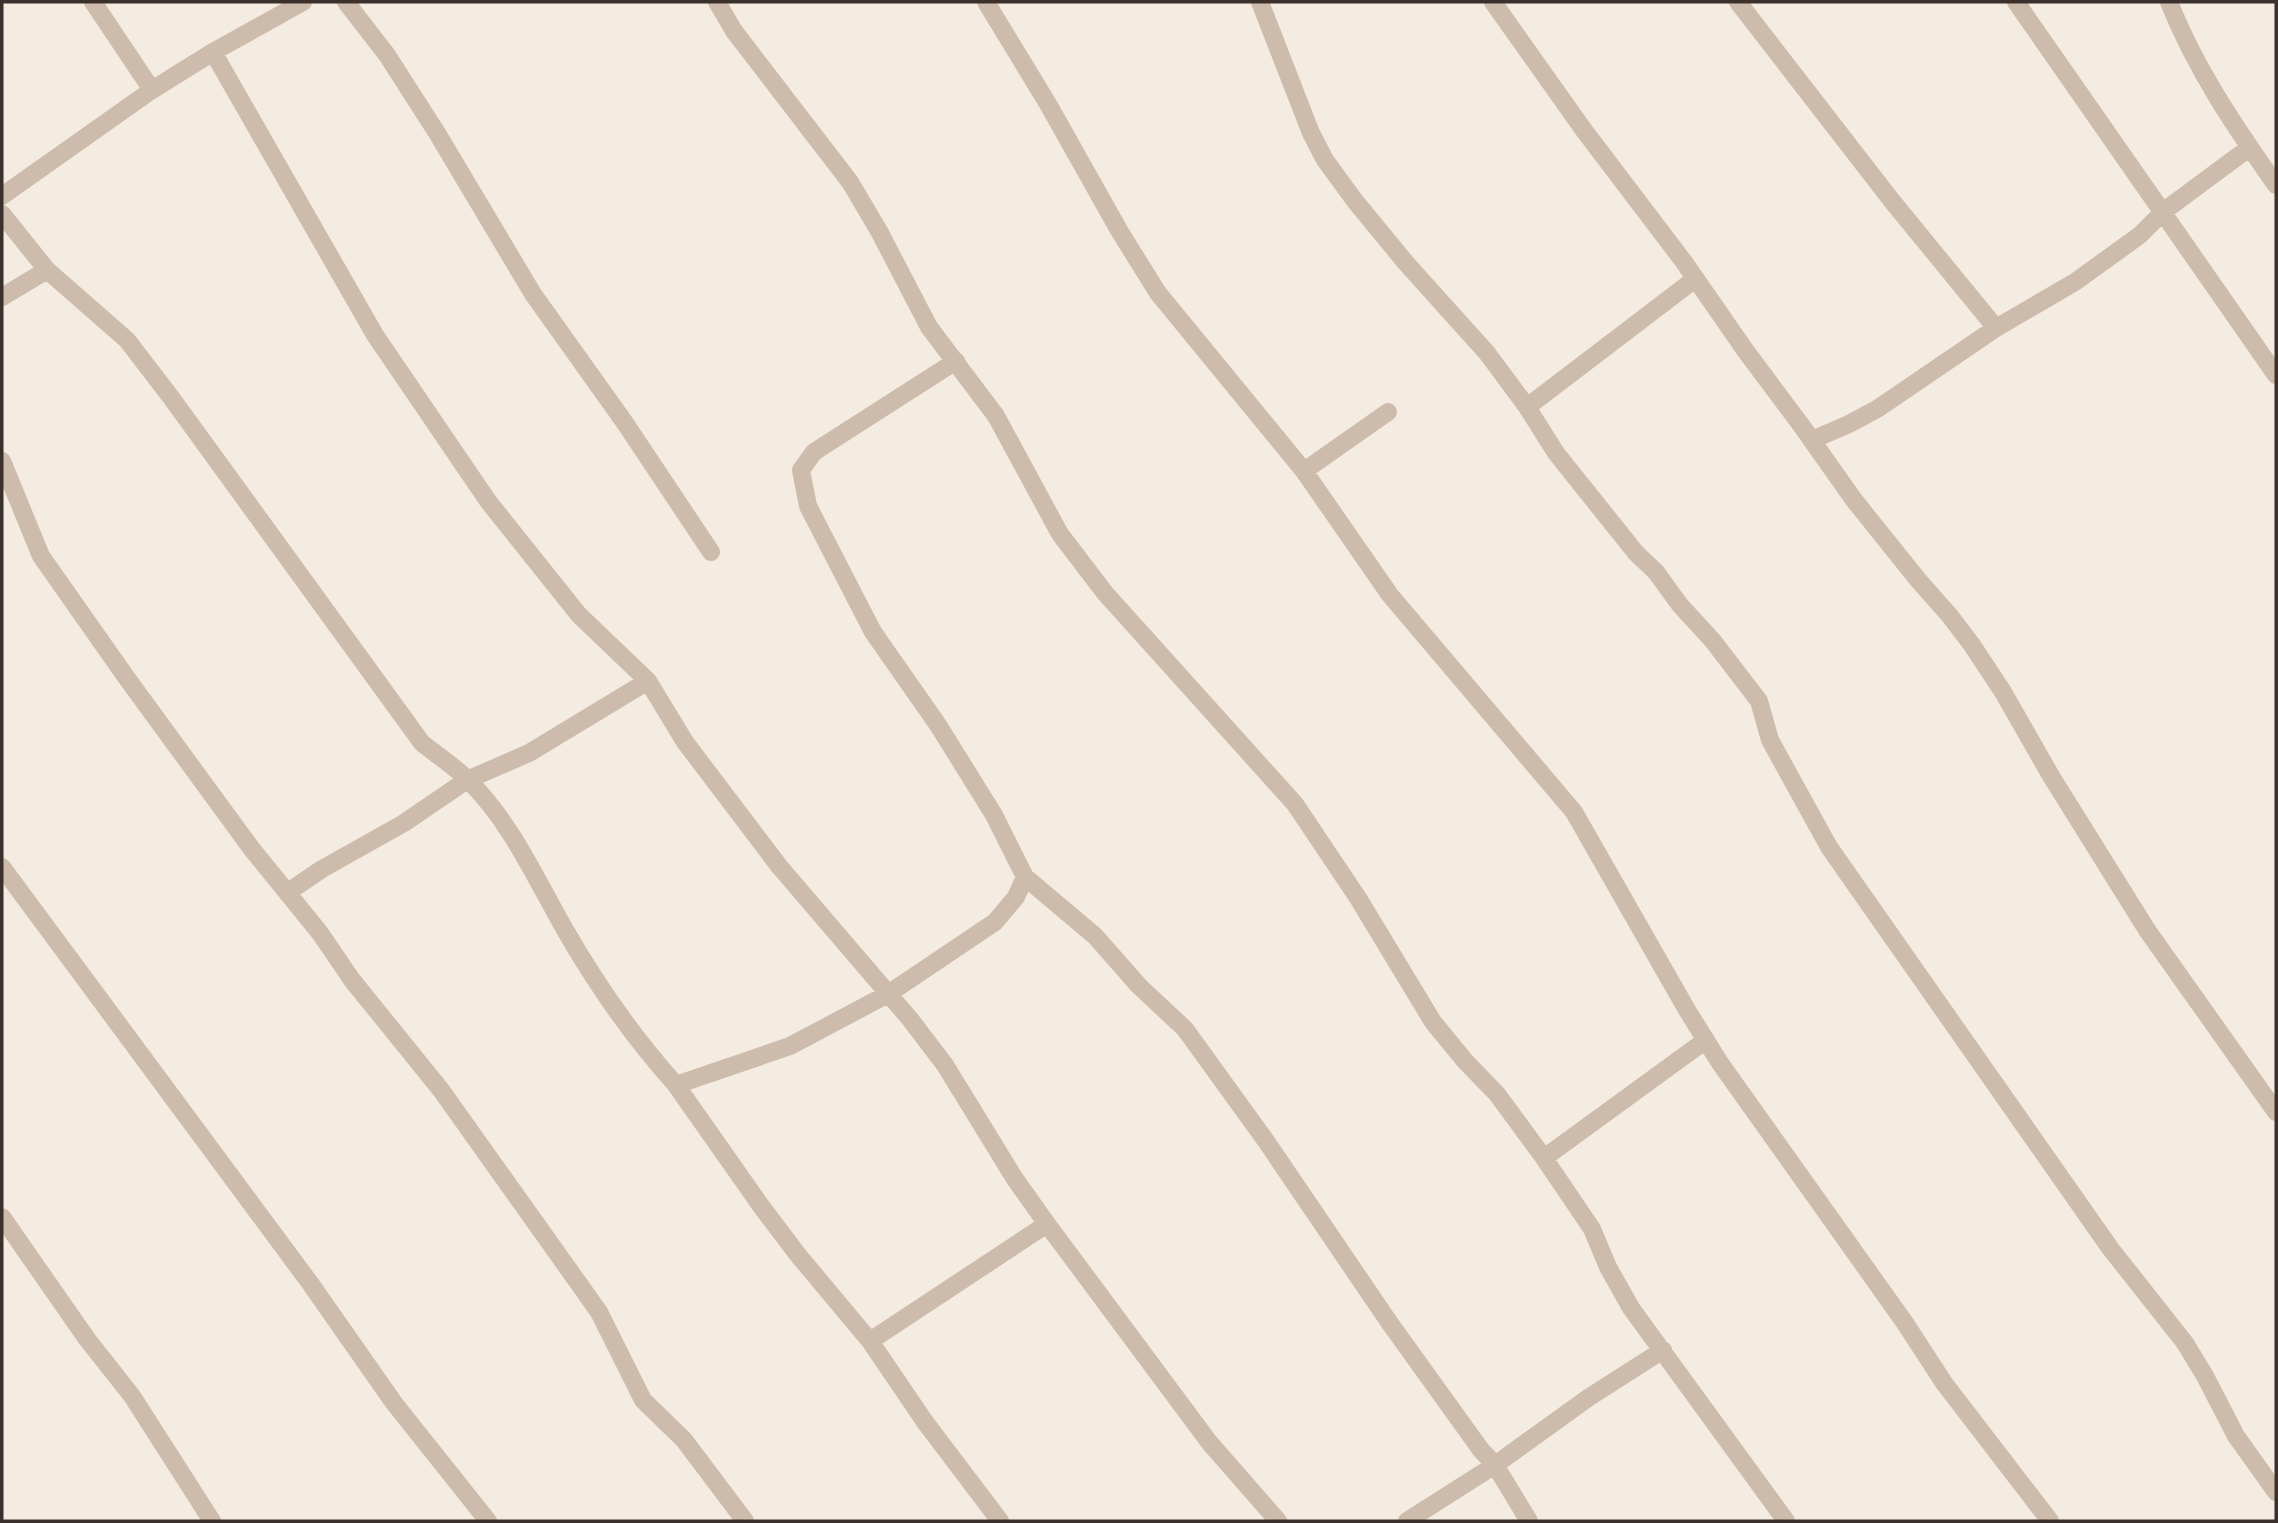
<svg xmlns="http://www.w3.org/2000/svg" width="2278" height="1523" font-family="'Golos Text',sans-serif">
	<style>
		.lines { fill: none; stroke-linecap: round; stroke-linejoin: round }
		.street { stroke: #cdbbac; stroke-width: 18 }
	</style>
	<rect width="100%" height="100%" fill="#f4ebe1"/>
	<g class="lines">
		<path class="street" d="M93 2 152 90
			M346 2 387 55 437 133 533 294 625 423 711 552
			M717 2 734 31 850 182 879 231 929 327 996 416 1060 534 1105 593 1295 804 1358 898 1433 1022 1465 1061 1497 1094 1544 1158 1592 1229 1608 1267 1631 1308 1786 1521
			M986 2 1048 104 1120 232 1158 293 1304 471 1390 595 1574 812 1687 1010 1720 1063 1905 1323 1944 1383 2050 1521
			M1260 2 1311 133 1325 160 1355 201 1406 263 1487 353 1527 407 1556 453 1636 553 1656 572 1680 605 1713 641 1759 701 1770 740 1829 847 2110 1248 2185 1343 2205 1376 2236 1436 2276 1492
			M1493 2 1583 129 1684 262 1745 350 1801 425 1854 500 1919 581 1950 616 1972 645 2003 692 2051 776 2147 930 2276 1112
			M1738 2 1892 201 1996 328
			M2016 2 2276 375
			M2169 2C2195 68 2235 127 2276 185
			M213 52 375 335 488 501 579 615 648 681 685 742 779 866 910 1019 945 1065 1015 1179 1047 1224 1209 1442 1278 1521
			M2 196 152 90 213 52 303 2
			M2 214 47 270 127 340 170 396 422 743C437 755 454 766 468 780 510 821 535 877 564 928 596 984 633 1037 676 1085L761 1206 798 1255 870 1341 925 1422 1000 1521
			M2 297 47 270
			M956 361 814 452 801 470 808 506 873 632 938 725 994 815 1025 877 1095 936 1139 986 1185 1029 1266 1141 1389 1322 1481 1450 1495 1465 1529 1521
			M1527 407 1695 279
			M1812 440 1849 424 1877 409 1996 328 2075 282 2140 235 2164 211 2249 148
			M2 461 41 556 126 677 251 848 320 933 352 980 441 1090 599 1312 643 1400 684 1440 745 1521
			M1304 471 1388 412
			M2 867 310 1283 394 1403 488 1521
			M288 892 322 869 404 823 467 780 529 753 648 681
			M676 1085 790 1046 888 994 995 922 1016 897 1025 877
			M1544 1158 1706 1040
			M2 1217 87 1339 132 1396 212 1521
			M870 1341 1047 1224
			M1407 1521 1495 1465 1588 1398 1663 1350"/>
	</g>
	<rect width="2278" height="1523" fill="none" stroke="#3b302b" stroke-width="7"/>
</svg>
